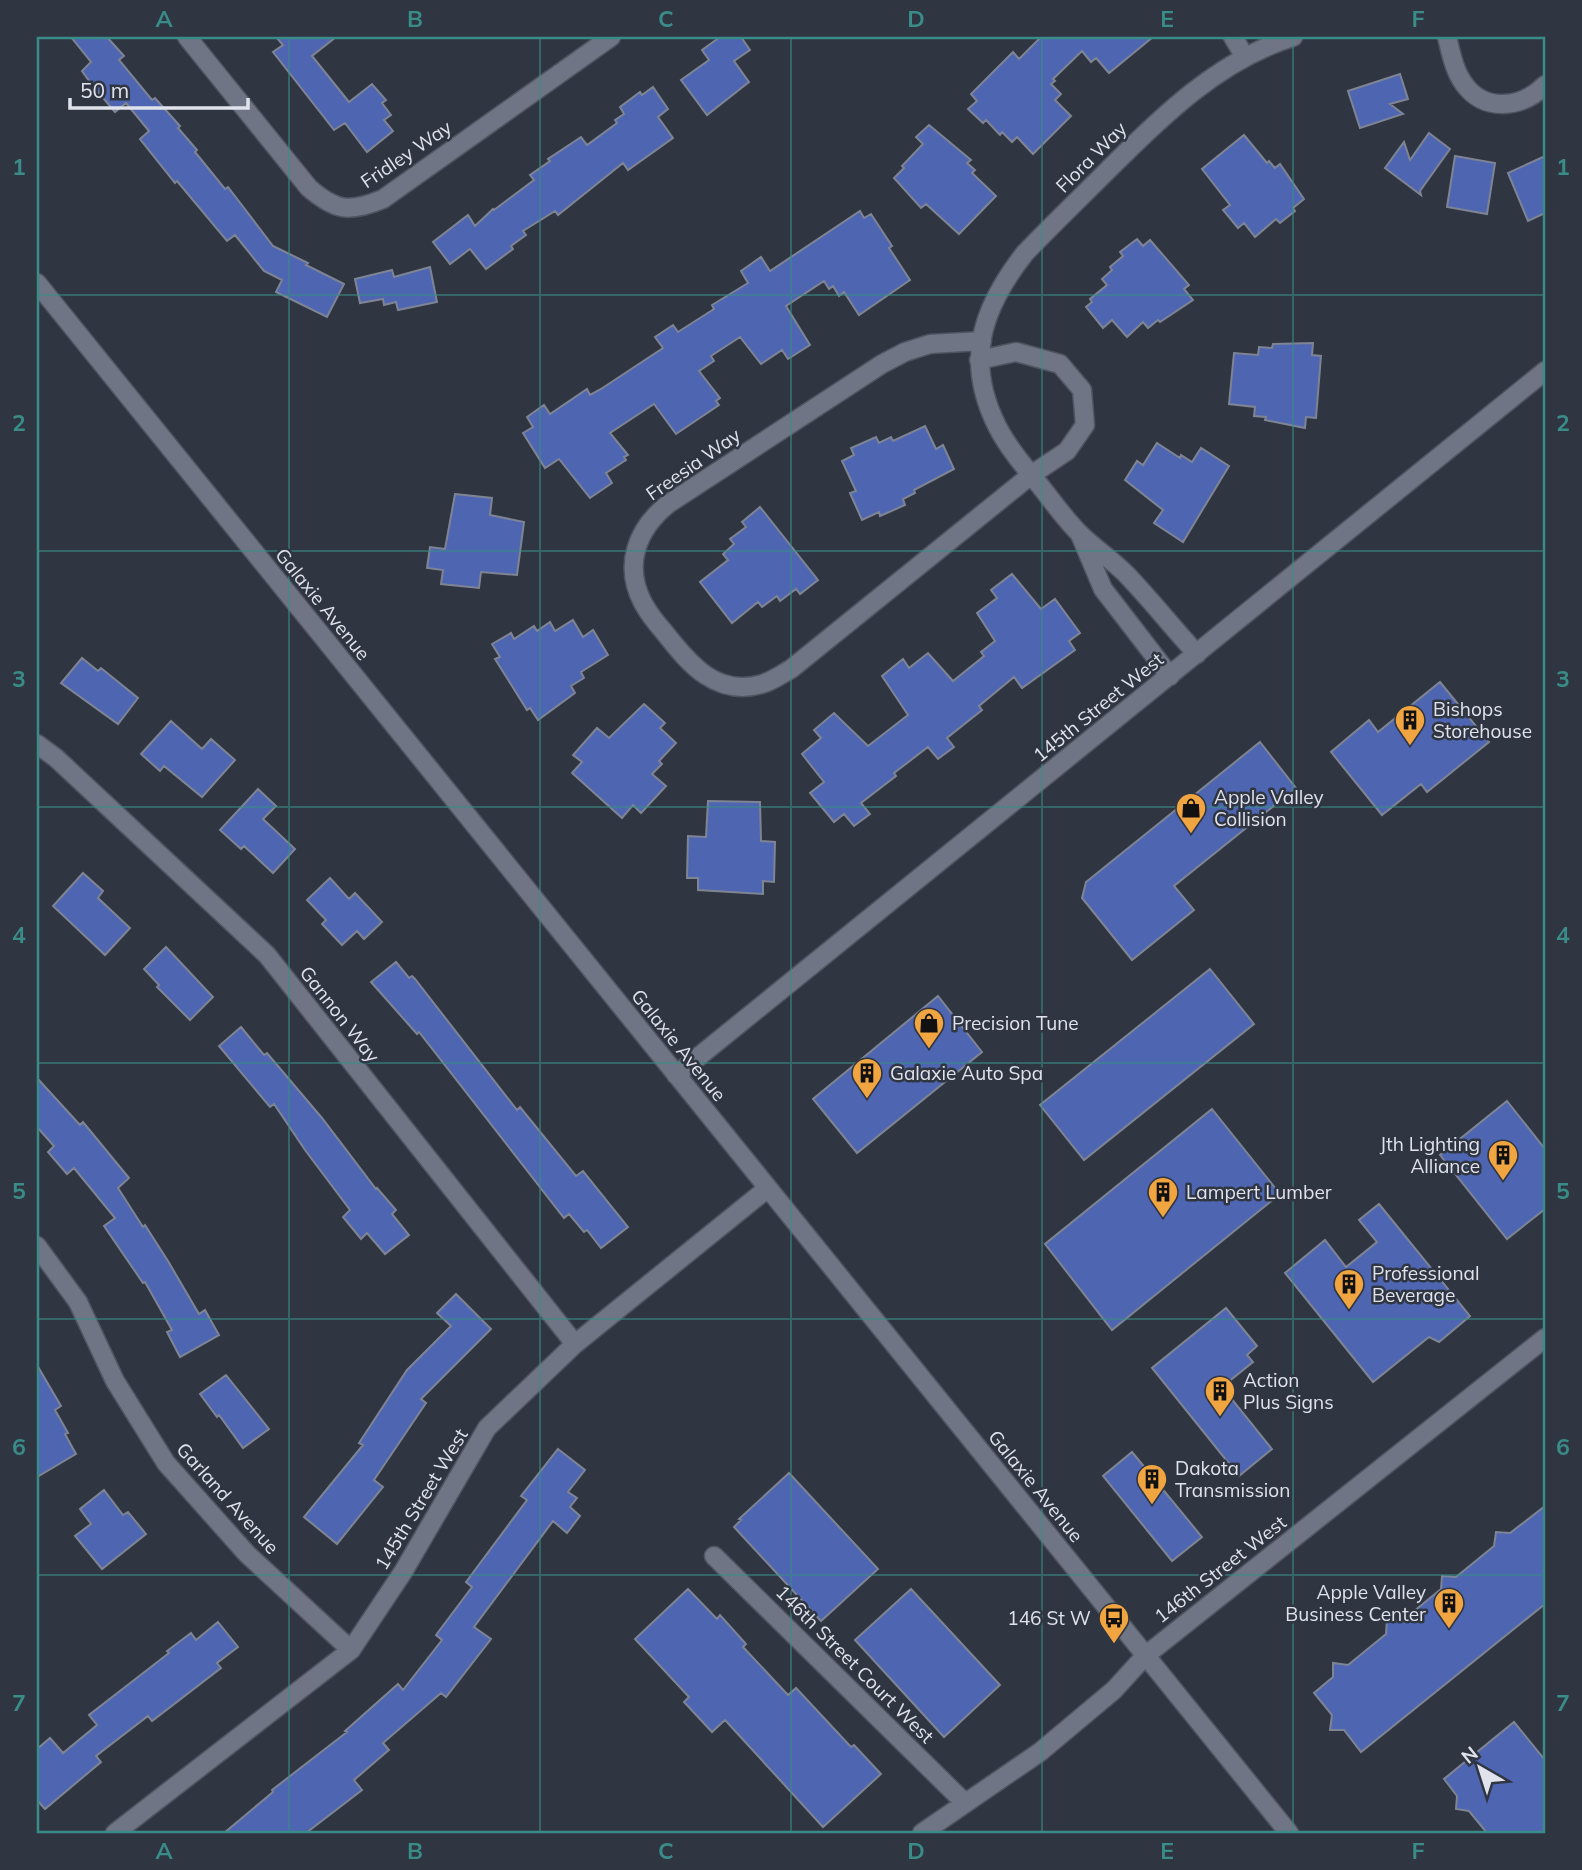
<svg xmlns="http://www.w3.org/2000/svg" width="1582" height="1870" font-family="Mulish,sans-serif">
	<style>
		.building { fill: #4e66b2; stroke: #7e8493; stroke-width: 2 }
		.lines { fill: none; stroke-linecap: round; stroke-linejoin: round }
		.minor-casing { stroke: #505460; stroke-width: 21 }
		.minor { stroke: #6f7584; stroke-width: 18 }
		.grid { fill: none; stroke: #398c87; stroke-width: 2; stroke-opacity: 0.55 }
		.labels { text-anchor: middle; stroke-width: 5; stroke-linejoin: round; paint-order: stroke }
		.street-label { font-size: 19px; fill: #e0e3ec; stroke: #303542 }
		.poi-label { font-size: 19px; fill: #e0e3ec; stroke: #303542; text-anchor: start }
		.neatline { fill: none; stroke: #398c87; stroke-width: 2.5 }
		.grid-label { font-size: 23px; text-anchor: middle; font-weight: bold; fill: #398c87 }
	</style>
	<rect width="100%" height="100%" fill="#303542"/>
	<path class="building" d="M71 37H107L124 56 119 60 152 100 155 98 180 126 178 128 197 150 195 152 225 189 228 187 273 246 308 263 306 265 344 284 327 317 276 292 282 280 264 271 235 235 227 241 177 181 175 183 140 139 149 131 126 103 115 112 92 85 82 71 91 62Z
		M276 37H336L312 56 349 102 372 84 386 100 382 103 391 115 384 120 393 131 367 152 345 123 334 130 273 52 283 45Z
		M720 37H741L750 50 734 61 749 82 707 115 681 80 709 60 702 50Z
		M1041 37H1153L1109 73 1096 58 1091 62 1082 51 1053 79 1055 81 1051 84 1061 94 1055 100 1071 116 1033 154 1017 137 1012 142 1002 132 1000 135 986 120 983 123 968 109 977 101 971 94 1013 52 1019 59Z
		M1400 74 1408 99 1390 104 1403 114 1360 128 1348 91Z
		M653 87 668 109 658 117 673 138 628 170 623 163 558 215 555 211 523 231 526 235 511 246 513 249 486 269 470 249 450 264 433 242 468 215 475 226 493 209 494 210 534 180 530 175 550 161 548 159 581 137 587 145 617 123 615 120 624 114 620 107 640 92 642 95Z
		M929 125 971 160 967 163 975 170 972 173 996 196 959 234 926 204 921 208 894 178 904 168 902 166 923 144 916 137Z
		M1429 133 1450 149 1420 191 1421 195 1385 168 1404 142 1410 160Z
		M1244 135 1267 163 1269 161 1275 168 1280 164 1304 199 1293 208 1295 211 1280 223 1276 219 1255 237 1244 223 1238 228 1223 210 1230 205 1202 169Z
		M1455 156 1495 163 1487 214 1447 207Z
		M1545 156V213L1528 221 1508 173Z
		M860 211 864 218 871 214 892 246 889 248 910 280 859 315 844 292 839 296 833 286 829 289 824 281 786 306 810 345 788 359 782 350 761 364 740 337 711 356 714 361 699 371 720 398 716 401 719 405 676 434 654 404 610 433 628 455 624 457 626 460 606 473 612 483 590 498 559 459 545 468 523 433 533 427 527 417 544 405 550 414 587 389 590 395 601 389 663 348 655 337 673 325 678 332 714 309 712 305 748 283 741 271 761 257 770 271Z
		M1137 239 1143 246 1150 240 1189 285 1184 289 1193 300 1160 322 1158 320 1148 328 1143 322 1127 337 1112 320 1103 328 1086 307 1092 302 1090 299 1107 285 1102 279 1112 270 1110 267 1123 256 1120 252Z
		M430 267 437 302 398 310 396 302 384 305 383 299 360 303 355 279 392 270 394 277Z
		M1313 343 1312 355 1321 356 1316 418 1306 417 1305 428 1265 420 1266 417 1254 416 1255 407 1229 404 1234 353 1258 355 1259 347 1272 348 1273 344Z
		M925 426 936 449 943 445 954 469 914 490 915 493 903 499 905 505 880 516 879 512 862 520 850 493 856 491 842 461 854 455 851 448 876 437 879 443 891 437 893 441Z
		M1157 443 1180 458 1181 455 1192 462 1201 448 1229 466 1183 542 1154 523 1163 510 1125 480 1137 461 1143 465Z
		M455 494 492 498 490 515 524 522 517 575 481 572 479 588 441 584 443 570 427 568 430 547 445 549Z
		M760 507 818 580 800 594 796 589 780 601 777 596 762 607 758 602 732 623 700 582 728 560 723 554 734 544 730 539 746 527 742 522Z
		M1012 574 1041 609 1055 599 1080 633 1069 641 1075 650 1022 688 1014 677 979 706 982 710 947 738 954 747 938 759 928 747 894 773 896 776 861 803 870 814 854 826 844 814 834 822 810 793 824 782 802 754 821 738 814 730 834 713 868 746 908 715 882 676 903 659 909 668 928 653 953 681 984 656 981 652 995 641 977 613 997 598 991 590Z
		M573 620 583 637 593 630 608 655 581 672 584 678 571 686 575 693 538 720 530 708 527 710 495 659 500 657 492 644 511 633 514 639 534 626 537 631 550 622 555 631Z
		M82 658 98 671 101 668 138 698 118 724 61 683Z
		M1440 682 1489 742 1427 792 1421 784 1382 815 1331 752 1369 720 1378 732Z
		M644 704 665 723 660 728 676 743 659 761 662 764 652 774 666 786 641 813 633 805 622 818 572 773 582 762 573 755 597 728 609 738Z
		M171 721 202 749 211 739 235 760 202 797 164 766 160 771 141 754Z
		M1260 742 1296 788 1174 886 1194 910 1132 960 1082 898 1086 882Z
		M258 789 276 806 263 819 295 849 273 873 244 846 241 849 220 830Z
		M708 801 760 802 761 841 775 842 774 882 763 881V894L698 890V878H687L688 836 706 837Z
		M83 873 103 891 98 898 130 928 105 955 53 906Z
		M330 878 349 899 355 893 382 922 364 939 357 931 342 945 322 924 326 920 307 900Z
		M166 947 213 997 190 1020 157 987 159 985 144 969Z
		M396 962 409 978 412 976 415 979 517 1110 520 1107 576 1176 583 1171 628 1227 601 1248 587 1230 584 1232 569 1214 564 1218 419 1032 417 1034 371 982Z
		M1210 969 1254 1024 1084 1160 1040 1105Z
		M938 996 982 1052 857 1153 813 1099Z
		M241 1027 264 1055 267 1053 322 1118 376 1189 377 1188 396 1210 392 1214 409 1235 385 1254 367 1233 361 1239 343 1217 350 1210 305 1150 274 1104 270 1107 219 1046Z
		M37 1078 80 1125 83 1122 129 1178 118 1188 143 1227 145 1225 168 1261 199 1314 205 1310 219 1335 180 1357 167 1332 172 1330 145 1282 143 1283 104 1226 115 1218 74 1168 67 1174 48 1152 54 1146 37 1127Z
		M1507 1101 1545 1149V1209L1507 1239 1440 1155Z
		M1212 1109 1280 1194 1112 1330 1045 1244Z
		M1379 1204 1470 1316 1439 1342 1429 1337 1373 1382 1285 1273 1325 1240 1346 1267 1377 1242 1359 1220Z
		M456 1294 491 1329 421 1399 426 1403 374 1480 383 1487 337 1544 304 1517 363 1445 359 1443 407 1370 451 1326 437 1313Z
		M1226 1308 1257 1346 1247 1355 1253 1362 1222 1387 1272 1449 1239 1476 1152 1368Z
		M37 1365 61 1406 55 1410 68 1433 65 1434 76 1454 37 1477Z
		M226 1375 269 1429 243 1448 219 1415 217 1417 200 1394Z
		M558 1449 585 1470 568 1492 577 1498 570 1507 580 1516 567 1533 553 1521 474 1627 491 1639 446 1697 441 1693 383 1743 389 1750 354 1780 362 1790 306 1833H224L273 1792 272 1790 347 1732 345 1731 398 1684 403 1690 442 1640 436 1635 472 1587 466 1582 527 1500 521 1496Z
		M1132 1452 1202 1537 1172 1561 1103 1476Z
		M789 1473 878 1569 821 1621 734 1527 741 1520 739 1519Z
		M104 1490 123 1515 128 1512 146 1534 102 1569 75 1536 91 1524 80 1509Z
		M1545 1506V1604L1361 1752 1344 1730H1330L1332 1715 1314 1693 1333 1677V1663L1348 1665 1386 1634 1387 1619 1402 1621 1441 1589 1442 1576 1456 1577 1494 1546 1496 1532 1510 1533Z
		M688 1589 717 1619 720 1615 746 1644 743 1647 788 1695 796 1688 851 1747 854 1745 881 1774 823 1827 725 1720 712 1732 684 1702 689 1697 635 1639Z
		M911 1589 1000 1685 944 1737 855 1640Z
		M218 1622 238 1647 217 1663 221 1668 152 1721 148 1716 96 1756 101 1762 45 1809 37 1800V1749L50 1738 63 1753 97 1725 89 1715 169 1653 167 1651 191 1633 196 1640Z
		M1514 1722 1545 1760V1833H1487L1469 1811 1456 1809 1457 1796 1444 1779Z"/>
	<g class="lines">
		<g class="minor-casing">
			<path id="minor" d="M187 37 309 188C336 211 349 213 383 199L611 37
				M1233 37 1245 57
				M1447 37C1451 53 1454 70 1464 84 1485 113 1522 108 1545 85
				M37 283 1289 1833
				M979 360 1016 352 1060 364 1082 390 1085 425 1067 451 1031 475 791 669C782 674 772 681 762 684 717 697 690 665 665 633 657 624 649 614 643 603 623 565 637 529 668 504L882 364 905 352 930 344 982 341
				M1081 537 1103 589 1170 676
				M1197 654C1173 628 1151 600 1126 574 1112 560 1096 549 1082 536 1065 520 1052 500 1037 482 1023 465 1007 446 997 426 964 360 982 308 1025 253 1052 225 1080 198 1108 170 1162 116 1219 60 1293 37
				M37 744 56 758 267 955 575 1344
				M676 1075 1545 371
				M37 1246 78 1302 115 1381 166 1463 247 1554 351 1650
				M714 1556 965 1803
				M115 1833 351 1650 403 1572 487 1428 575 1344 768 1188
				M922 1833 1040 1752 1114 1690 1145 1656 1545 1338"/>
		</g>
		<use href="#minor" class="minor"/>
	</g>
	<path class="grid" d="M289 37V1833M540 37V1833M791 37V1833M1042 37V1833M1293 37V1833M37 295H1545M37 551H1545M37 807H1545M37 1063H1545M37 1319H1545M37 1575H1545"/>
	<defs>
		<g id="building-pin" transform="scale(1.575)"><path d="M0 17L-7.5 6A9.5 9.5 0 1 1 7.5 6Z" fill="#f1a540" stroke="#303542"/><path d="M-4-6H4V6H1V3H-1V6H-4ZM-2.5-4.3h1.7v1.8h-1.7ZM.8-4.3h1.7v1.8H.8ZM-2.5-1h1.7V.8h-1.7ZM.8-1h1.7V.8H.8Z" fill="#111"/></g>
		<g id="shop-pin" transform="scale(1.575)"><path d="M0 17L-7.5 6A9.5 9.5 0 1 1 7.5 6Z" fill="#f1a540" stroke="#303542"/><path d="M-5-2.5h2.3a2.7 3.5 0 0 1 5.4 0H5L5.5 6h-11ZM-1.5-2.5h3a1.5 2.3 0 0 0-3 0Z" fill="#111"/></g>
		<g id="bus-pin" transform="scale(1.575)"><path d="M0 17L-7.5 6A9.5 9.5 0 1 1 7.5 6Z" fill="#f1a540" stroke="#303542"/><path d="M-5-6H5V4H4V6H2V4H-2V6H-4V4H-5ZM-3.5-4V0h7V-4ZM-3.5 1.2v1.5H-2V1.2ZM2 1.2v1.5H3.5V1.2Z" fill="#111"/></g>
	</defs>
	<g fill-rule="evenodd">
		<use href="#building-pin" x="1410" y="720"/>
		<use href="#shop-pin" x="1191" y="808"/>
		<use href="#shop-pin" x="929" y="1023"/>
		<use href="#building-pin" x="867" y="1073"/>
		<use href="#building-pin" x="1503" y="1155"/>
		<use href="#building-pin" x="1163" y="1192"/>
		<use href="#building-pin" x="1349" y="1284"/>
		<use href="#building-pin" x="1220" y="1391"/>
		<use href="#building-pin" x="1152" y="1479"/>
		<use href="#building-pin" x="1449" y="1603"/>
		<use href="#bus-pin" x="1114" y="1618"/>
	</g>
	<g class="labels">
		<g class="street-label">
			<text transform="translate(406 154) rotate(-34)" y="7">Fridley Way</text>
			<text transform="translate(1091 157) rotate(-45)" y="7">Flora Way</text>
			<text transform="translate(693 464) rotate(-35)" y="7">Freesia Way</text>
			<text transform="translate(323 604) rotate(51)" y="7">Galaxie Avenue</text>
			<text transform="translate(1098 707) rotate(-39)" y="7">145th Street West</text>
			<text transform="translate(340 1014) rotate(52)" y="7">Gannon Way</text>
			<text transform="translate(679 1045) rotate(51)" y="7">Galaxie Avenue</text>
			<text transform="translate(1036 1486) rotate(51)" y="7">Galaxie Avenue</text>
			<text transform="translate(228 1498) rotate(48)" y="7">Garland Avenue</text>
			<text transform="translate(421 1499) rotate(-59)" y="7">145th Street West</text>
			<text transform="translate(1220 1569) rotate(-38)" y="7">146th Street West</text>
			<text transform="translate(855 1664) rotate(45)" y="7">146th Street Court West</text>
		</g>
		<g class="poi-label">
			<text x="1433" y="716">Bishops<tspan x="1433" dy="22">Storehouse</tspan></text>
			<text x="1214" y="804">Apple Valley<tspan x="1214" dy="22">Collision</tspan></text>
			<text x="952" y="1030">Precision Tune</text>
			<text x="890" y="1080">Galaxie Auto Spa</text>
			<text x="1480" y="1151" text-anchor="end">Jth Lighting<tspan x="1480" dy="22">Alliance</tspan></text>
			<text x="1186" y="1199">Lampert Lumber</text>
			<text x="1372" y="1280">Professional<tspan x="1372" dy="22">Beverage</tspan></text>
			<text x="1243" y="1387">Action<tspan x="1243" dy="22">Plus Signs</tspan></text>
			<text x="1175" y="1475">Dakota<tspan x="1175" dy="22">Transmission</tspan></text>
			<text x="1426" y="1599" text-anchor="end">Apple Valley<tspan x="1426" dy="22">Business Center</tspan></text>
			<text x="1091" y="1625" text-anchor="end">146 St W</text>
		</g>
	</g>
	<rect width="1582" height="1870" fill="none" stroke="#303542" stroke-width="77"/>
	<g transform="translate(1480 1768) rotate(321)" stroke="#303542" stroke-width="5" paint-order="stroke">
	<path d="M0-5L12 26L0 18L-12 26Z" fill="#e0e3ec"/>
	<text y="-10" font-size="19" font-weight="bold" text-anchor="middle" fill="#e0e3ec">N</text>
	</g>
	<path d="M70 98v10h178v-10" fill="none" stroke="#e0e3ec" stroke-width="3.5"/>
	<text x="80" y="98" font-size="21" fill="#e0e3ec" stroke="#303542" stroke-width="5" paint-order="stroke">50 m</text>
	<rect x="38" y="38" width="1506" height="1794" class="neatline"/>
	<g class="grid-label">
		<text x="164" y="27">A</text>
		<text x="415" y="27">B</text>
		<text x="666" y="27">C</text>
		<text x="916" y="27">D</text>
		<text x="1167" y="27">E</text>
		<text x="1418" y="27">F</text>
		<text x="19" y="175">1</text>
		<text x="1563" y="175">1</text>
		<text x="19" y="431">2</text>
		<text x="1563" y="431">2</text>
		<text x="19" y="687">3</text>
		<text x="1563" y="687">3</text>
		<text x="19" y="943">4</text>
		<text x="1563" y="943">4</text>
		<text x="19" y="1199">5</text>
		<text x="1563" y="1199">5</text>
		<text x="19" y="1455">6</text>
		<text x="1563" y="1455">6</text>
		<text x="19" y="1711">7</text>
		<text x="1563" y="1711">7</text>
		<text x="164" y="1859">A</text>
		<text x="415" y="1859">B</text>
		<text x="666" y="1859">C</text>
		<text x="916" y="1859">D</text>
		<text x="1167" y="1859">E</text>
		<text x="1418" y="1859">F</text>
	</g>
</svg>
